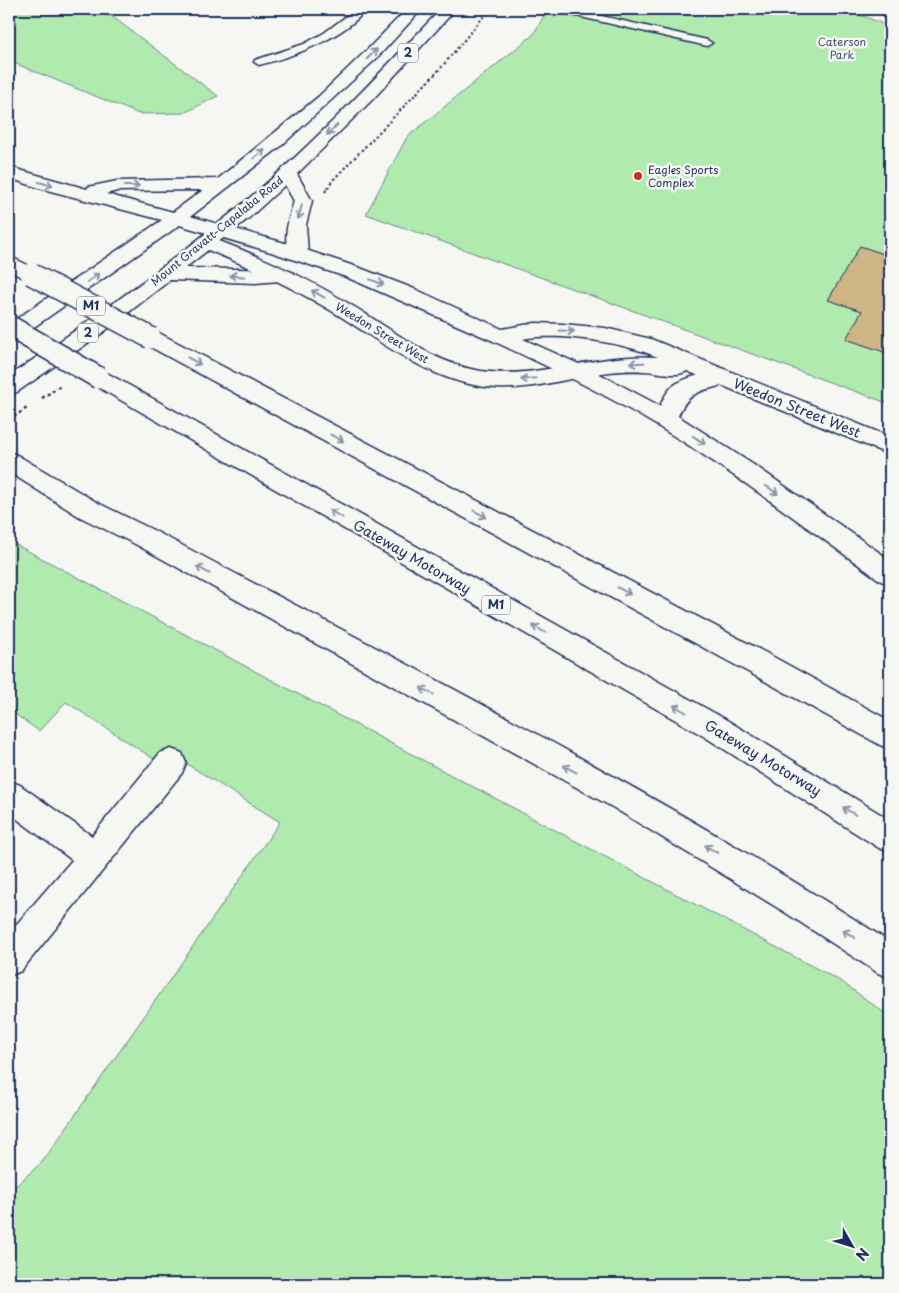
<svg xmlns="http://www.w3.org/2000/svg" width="899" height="1293" font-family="'Playpen Sans',sans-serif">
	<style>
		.green { fill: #b0eaaf; stroke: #668c86 }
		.building { fill: #cfb485; stroke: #1b2f5e }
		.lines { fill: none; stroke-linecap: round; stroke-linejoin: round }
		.lane-casing { stroke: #1b2f5e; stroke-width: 3 }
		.street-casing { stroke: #1b2f5e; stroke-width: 3 }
		.highway-casing { stroke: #1b2f5e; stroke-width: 3 }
		.path-far1 { stroke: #1b2f5e; stroke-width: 2; stroke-dasharray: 2.5 2.5; stroke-linecap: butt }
		.path { stroke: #1b2f5e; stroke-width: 2.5; stroke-dasharray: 3 3; stroke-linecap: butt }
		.lane { fill: #f6f6f2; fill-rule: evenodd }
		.street { fill: #f6f6f2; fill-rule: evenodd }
		.highway { fill: #f6f6f2; fill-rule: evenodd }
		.highway-bridge-casing { stroke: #1b2f5e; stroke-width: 24; stroke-linecap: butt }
		.highway-bridge { stroke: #f6f6f2; stroke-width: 21 }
		.oneway { stroke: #8892a8 }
		.poi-dot { fill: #c8321e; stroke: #f6f6f2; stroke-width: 2 }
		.labels { text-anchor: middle; stroke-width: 5; stroke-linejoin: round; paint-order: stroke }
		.far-park-label { font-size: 11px; fill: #39546e; stroke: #f6f6f2 }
		.far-poi-label { font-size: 11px; fill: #1b2f5e; stroke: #f6f6f2; text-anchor: start }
		.far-street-label { font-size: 11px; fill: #1b2f5e; stroke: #f6f6f2 }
		.shield { fill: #f6f6f2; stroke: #5d6b8a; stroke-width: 1 }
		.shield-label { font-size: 12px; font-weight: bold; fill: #1b2f5e }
		.street-label { font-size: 14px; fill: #1b2f5e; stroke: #f6f6f2 }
	</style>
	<rect width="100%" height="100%" fill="#f6f6f2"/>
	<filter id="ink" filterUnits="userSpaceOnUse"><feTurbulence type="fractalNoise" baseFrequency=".02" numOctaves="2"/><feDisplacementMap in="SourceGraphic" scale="10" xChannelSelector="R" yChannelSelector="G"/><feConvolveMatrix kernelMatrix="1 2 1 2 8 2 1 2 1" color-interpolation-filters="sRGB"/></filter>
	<g filter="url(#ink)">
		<path class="green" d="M9 9H102L218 96 184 113 139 114 9 61Z
			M533 9H833L866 17 890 27V404L366 214 407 137 533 35 546 12Z
			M9 541 842 982 890 1017V1284H9V1192L43 1161 280 822 163 749 154 759 66 702 39 731 15 714 9 721Z"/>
		<path class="building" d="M860 246 890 256V354L846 339 862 311 828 300Z"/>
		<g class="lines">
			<g class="lane-casing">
				<path id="lane" d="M356 9H367C342 38 296 56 259 65L254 62 255 60 304 44 324 33Z
					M554 9H571L707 40 712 43 707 46 559 12Z"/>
			</g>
			<g class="street-casing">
				<path id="street" d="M176 212 285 243 360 268 417 290 502 329 535 323 563 324 605 328 651 339 890 437V455L687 371C676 378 656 371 643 371 632 370 620 371 609 372 571 377 535 390 497 388 433 385 383 342 330 310 291 287 251 267 208 250L205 246 208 242 215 240 222 242C267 259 310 280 351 305 392 329 433 364 481 371 540 380 597 352 658 357 623 343 574 335 537 337 520 338 509 345 491 340L346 277 271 252 169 222 167 218 169 214Z
					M171 749 182 753 186 763 182 773 21 971 9 976V933L72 860 9 813V781L20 785 92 836 160 753Z"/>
			</g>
			<g class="highway-casing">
				<path id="highway" d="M407 9H422L376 59 280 147 177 227 17 339 9 341V324L162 220 39 188 9 178V167L87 189 88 187 117 181 218 179 318 97 365 52ZM203 190 173 212 106 194 117 191Z
					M441 9H456L373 99 297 174 312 201 306 225 308 253 305 257 298 259 291 257C281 242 289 217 294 201L285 185 249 218 185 268 285 270 292 272 295 276 292 280 255 283 170 280 101 334 17 392 9 395V376C86 324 163 269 235 210 309 150 375 78 441 9Z
					M9 256 38 270 41 274 38 278C26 281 19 276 9 270Z
					M501 329 592 370 660 406C663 399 667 391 673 386 684 377 717 369 730 373L733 378 730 383C704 391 689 389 678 416L760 469 890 560V584L881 581C807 528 734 472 656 425 604 393 549 367 493 341L490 336 493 331Z
					M151 331 159 333 770 655 890 721V749L880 745 750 673 143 343 140 338 143 333Z
					M99 370 107 373 725 719 890 820V852L879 848 705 737 91 383 88 378 91 373Z
					M9 452 17 455 98 503 153 530C401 662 654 789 890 942V978L878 973 786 913 614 808 135 544 80 517 9 472Z"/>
			</g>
			<path class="path-far1" d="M325 192 332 181 440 69 490 9"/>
			<path class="path" d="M42 398 60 386
				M9 420 27 408"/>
			<use href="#lane" class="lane"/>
			<use href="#street" class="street"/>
			<use href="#highway" class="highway"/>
			<g class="highway-bridge-casing">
				<path id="highway-bridge" d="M31 274 151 338
					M9 326 99 378"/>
			</g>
			<use href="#highway-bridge" class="highway-bridge"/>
		</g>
		<defs><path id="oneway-shaft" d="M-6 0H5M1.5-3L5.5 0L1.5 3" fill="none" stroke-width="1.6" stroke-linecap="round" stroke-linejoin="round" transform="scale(1.25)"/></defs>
		<g class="oneway">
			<use href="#oneway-shaft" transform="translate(372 54) rotate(-45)"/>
			<use href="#oneway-shaft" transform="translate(332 130) rotate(135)"/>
			<use href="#oneway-shaft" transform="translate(259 154) rotate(-39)"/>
			<use href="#oneway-shaft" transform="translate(46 184) rotate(16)"/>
			<use href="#oneway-shaft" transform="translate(132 186)"/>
			<use href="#oneway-shaft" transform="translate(300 212) rotate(105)"/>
			<use href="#oneway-shaft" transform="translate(237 276) rotate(-175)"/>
			<use href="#oneway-shaft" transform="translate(93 278) rotate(-35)"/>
			<use href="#oneway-shaft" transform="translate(377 282) rotate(21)"/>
			<use href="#oneway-shaft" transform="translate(318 294) rotate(-151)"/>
			<use href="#oneway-shaft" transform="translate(567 331) rotate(3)"/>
			<use href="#oneway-shaft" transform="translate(194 361) rotate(28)"/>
			<use href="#oneway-shaft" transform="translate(637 363) rotate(178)"/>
			<use href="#oneway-shaft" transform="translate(528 379) rotate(175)"/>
			<use href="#oneway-shaft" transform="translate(337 438) rotate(28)"/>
			<use href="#oneway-shaft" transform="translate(699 440) rotate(33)"/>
			<use href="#oneway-shaft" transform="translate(772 490) rotate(35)"/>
			<use href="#oneway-shaft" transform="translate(336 514) rotate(-150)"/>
			<use href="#oneway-shaft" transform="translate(480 514) rotate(28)"/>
			<use href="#oneway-shaft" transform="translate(203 570) rotate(-151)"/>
			<use href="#oneway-shaft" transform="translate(624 591) rotate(28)"/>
			<use href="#oneway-shaft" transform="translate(539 629) rotate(-150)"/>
			<use href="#oneway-shaft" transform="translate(427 691) rotate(-152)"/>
			<use href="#oneway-shaft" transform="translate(680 709) rotate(-150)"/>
			<use href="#oneway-shaft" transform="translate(570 769) rotate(-152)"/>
			<use href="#oneway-shaft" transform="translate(849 811) rotate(-148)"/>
			<use href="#oneway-shaft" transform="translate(711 849) rotate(-149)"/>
			<use href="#oneway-shaft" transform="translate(849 934) rotate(-147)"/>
		</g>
	</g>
	<circle class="poi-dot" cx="638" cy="176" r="5"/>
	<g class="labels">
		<g class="far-park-label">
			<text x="842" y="46">Caterson<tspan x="842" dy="13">Park</tspan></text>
		</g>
		<g class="far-poi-label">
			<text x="648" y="174">Eagles Sports<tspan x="648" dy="13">Complex</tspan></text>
		</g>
		<g class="far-street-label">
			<text transform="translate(217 231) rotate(-39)" y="4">Mount Gravatt-Capalaba Road</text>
			<text transform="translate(382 333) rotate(31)" y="4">Weedon Street West</text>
		</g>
		<g class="shield">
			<rect x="398" y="43.5" width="20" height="19" rx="4"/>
			<rect x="77" y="296.5" width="28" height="19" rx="4"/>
			<rect x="78" y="323.5" width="20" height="19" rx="4"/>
			<rect x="482" y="595.5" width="28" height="19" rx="4"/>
		</g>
		<g class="shield-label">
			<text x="408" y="57">2</text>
			<text x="91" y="310">M1</text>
			<text x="88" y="337">2</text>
			<text x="496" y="609">M1</text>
		</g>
		<g class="street-label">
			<text transform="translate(797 408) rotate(22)" y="5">Weedon Street West</text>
			<text transform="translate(412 557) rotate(30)" y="5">Gateway Motorway</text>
			<text transform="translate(763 758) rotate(31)" y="5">Gateway Motorway</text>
		</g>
	</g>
	<rect width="899" height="1293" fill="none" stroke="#f6f6f2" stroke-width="30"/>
	<rect x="15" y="15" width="869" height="1263" fill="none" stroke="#1b2f5e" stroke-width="2" filter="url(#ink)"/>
	<g transform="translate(852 1246) rotate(129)" stroke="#f6f6f2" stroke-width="4" paint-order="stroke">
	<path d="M0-4L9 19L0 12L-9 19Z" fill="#1b2f5e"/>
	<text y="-8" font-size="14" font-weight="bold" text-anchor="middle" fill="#1b2f5e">N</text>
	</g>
</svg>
